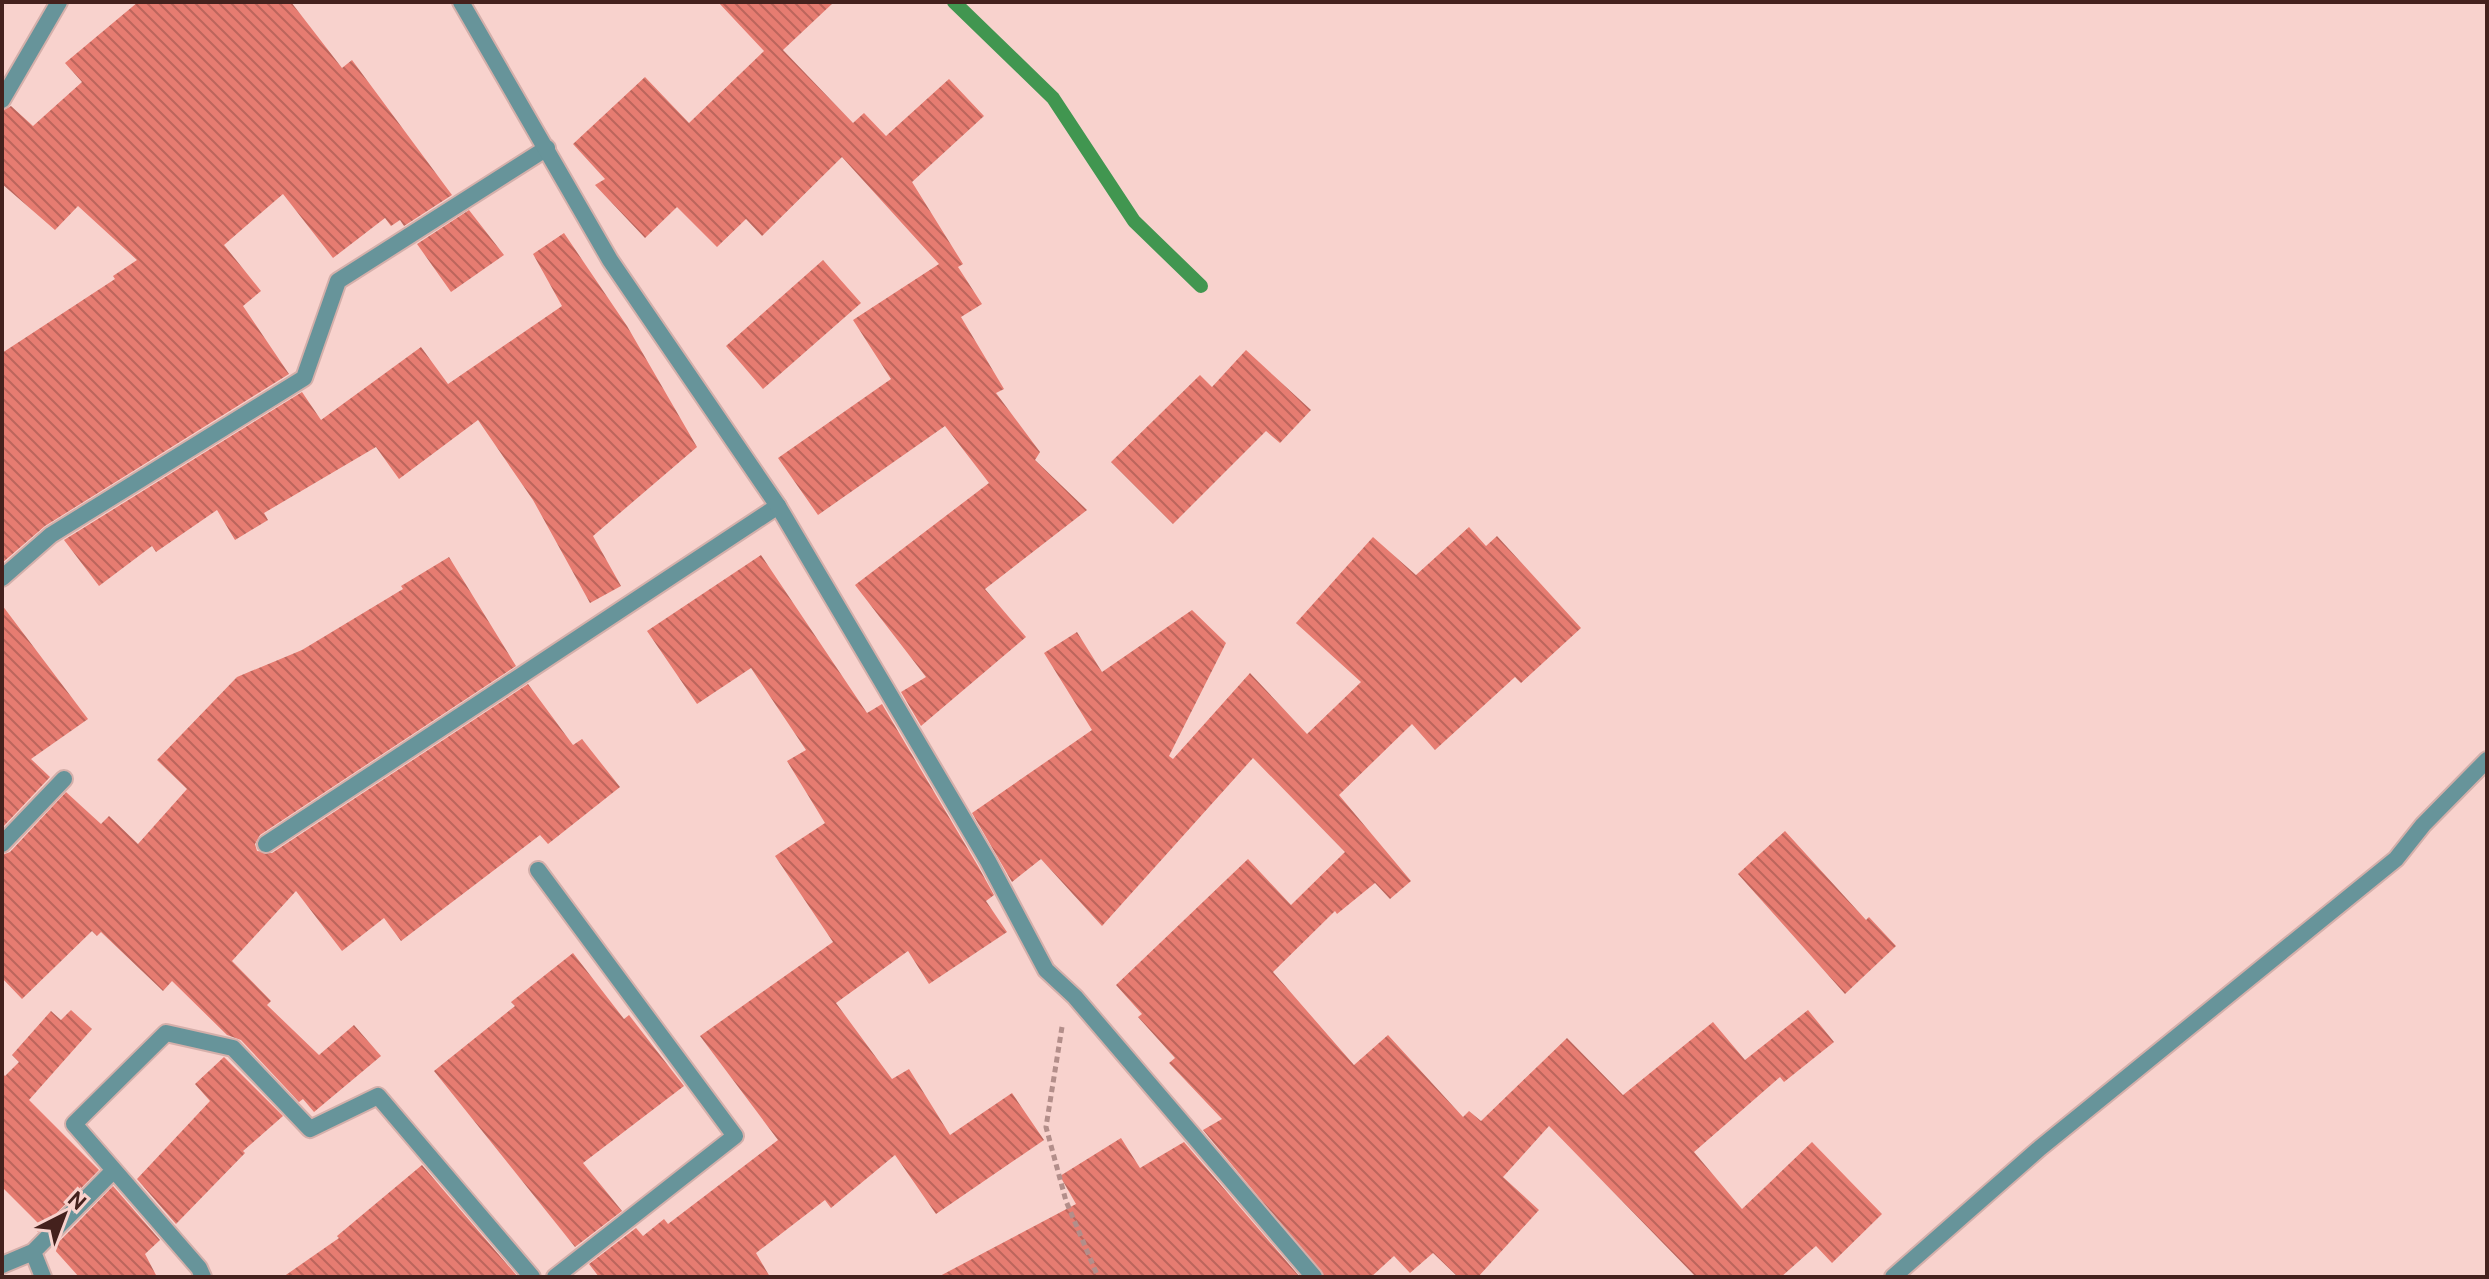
<svg xmlns="http://www.w3.org/2000/svg" width="2489" height="1279" font-family="Cabin,sans-serif">
	<style>
		.lines { fill: none; stroke-linecap: round; stroke-linejoin: round }
		.stream { stroke: #419650; stroke-width: 14 }
		.building { fill: url(#building-back-hatch) }
		.minor-casing { stroke: #d4afaa; stroke-width: 20 }
		.tertiary-casing { stroke: #d4afaa; stroke-width: 20 }
		.path { stroke: #b38e8a; stroke-width: 5; stroke-dasharray: 6 4; stroke-linecap: butt }
		.minor { stroke: #67949a; stroke-width: 16 }
		.tertiary { stroke: #67949a; stroke-width: 16 }
	</style>
	<defs>
		<pattern id="building-back-hatch" width="6" height="6" patternUnits="userSpaceOnUse" patternTransform="scale(2)"><rect width="6" height="6" fill="#e67c71"/><path d="M-1 5l2 2M0 0l6 6M5-1l2 2" fill="none" stroke="#bc655c"/></pattern>
	</defs>
	<rect width="100%" height="100%" fill="#f8d2cd"/>
	<g class="lines">
		<path class="stream" d="M954 2 1053 98 1134 221 1201 286"/>
	</g>
	<path class="building" d="M138 2H291L342 68 352 60 452 195 404 226 400 220 391 226 385 218 333 258 283 194 224 245 261 291 243 306 289 374 45 526 2 563V353L115 279 113 276 137 260 78 206 55 230 2 184V111L11 106 33 126 82 82 65 63Z
		M718 2H834L783 50 853 123 864 113 886 136 949 79 984 116 912 182 963 264 958 267 982 304 961 317 1004 389 996 393 1040 452 1035 460 1087 510 985 589 1026 637 921 726 901 692 926 677 855 585 989 483 945 426 818 515 778 458 891 379 853 320 939 264 842 157 762 236 746 219 717 247 677 207 645 238 595 185 605 179 573 144 645 77 689 123 764 51Z
		M469 210 504 255 451 292 417 244Z
		M564 233 627 326 697 447 593 536 621 586 590 603 533 500 478 420 399 479 376 447 264 513 268 520 235 540 217 510 156 552 152 546 99 586 64 540 302 392 321 420 421 347 448 384 562 306 533 254Z
		M823 260 861 303 763 389 726 346Z
		M1246 350 1311 410 1280 443 1266 431 1173 524 1111 462 1200 375 1212 387Z
		M1469 527 1486 546 1497 536 1581 628 1521 683 1515 677 1435 750 1412 724 1339 795 1411 881 1390 899 1375 883 1337 914 1335 911 1273 972 1354 1065 1388 1035 1463 1117 1469 1111 1481 1121 1567 1038 1623 1095 1713 1022 1745 1060 1808 1010 1834 1042 1784 1082 1780 1077 1694 1152 1742 1209 1812 1142 1882 1214 1832 1263 1816 1246 1781 1277H1696L1549 1126 1503 1177 1539 1210 1478 1277H1458L1433 1253 1410 1273 1394 1256 1371 1277H1325L1203 1130 1222 1119 1169 1063 1175 1058 1138 1017 1142 1014 1116 985 1248 859 1291 905 1345 852 1253 758 1102 926 1041 859 1012 882 972 813 1092 730 1044 653 1077 632 1102 672 1192 610 1226 643 1169 756 1173 759 1250 673 1307 734 1361 682 1296 623 1373 537 1416 575Z
		M761 555 867 713 882 704 978 866 994 895 986 901 1007 932 929 984 908 951 836 1003 892 1079 909 1069 950 1135 1012 1093 1044 1140 936 1214 895 1155 831 1208 825 1200 756 1253 770 1277H599L589 1264 636 1228 643 1236 664 1219 668 1224 778 1140 700 1036 833 942 775 856 825 823 787 761 806 750 751 668 697 704 647 631Z
		M449 557 516 666 260 835 255 844 257 851 272 853 528 684 573 745 582 739 620 787 548 844 540 835 401 941 384 918 342 951 296 891 232 961 271 1001 267 1005 319 1055 354 1025 381 1056 314 1112 303 1099 299 1102 241 1040 227 1035 172 981 163 991 101 932 97 936 92 931 22 999 2 978V855L10 852 66 792 101 824 109 816 138 844 187 789 157 760 237 677 302 650 403 589 401 586Z
		M2 605 88 719 31 759 50 777 2 828Z
		M1785 831 1866 920 1869 917 1896 946 1845 994 1738 874Z
		M573 953 624 1019 629 1015 684 1086 583 1163 622 1211 575 1247 434 1071 515 1006 511 1002Z
		M71 1010 92 1029 29 1100 99 1170 38 1232 34 1228 39 1224 2 1187V1073L5 1076 19 1062 12 1055 51 1011 61 1020Z
		M224 1057 283 1116 243 1151 245 1153 176 1224 137 1179 210 1101 195 1084Z
		M1121 1138 1140 1168 1184 1142 1300 1277H938L1076 1204 1060 1176Z
		M422 1165 518 1277H283L339 1238 337 1236Z
		M113 1186 160 1240 145 1254 157 1277H79L53 1248Z"/>
	<g class="lines">
		<g class="minor-casing">
			<path id="minor" d="M2 100 59 2
				M2 578 51 535 304 378 338 281 547 148
				M2 844 64 779
				M266 844 778 506
				M538 870 735 1136 555 1277
				M33 1252 43 1277
				M2 1265 33 1252 114 1170
				M203 1277 199 1268 74 1124 166 1033 233 1048 310 1129 378 1096 532 1277"/>
		</g>
		<g class="tertiary-casing">
			<path id="tertiary" d="M461 2 610 260 778 506 988 861 1046 970 1075 997 1314 1277
				M1893 1277 2040 1148 2396 859 2423 825 2487 760"/>
		</g>
		<path class="path" d="M1062 1027 1046 1127 1066 1201 1098 1277"/>
		<use href="#minor" class="minor"/>
		<use href="#tertiary" class="tertiary"/>
	</g>
	<rect width="2489" height="1279" fill="none" stroke="#44211d" stroke-width="8"/>
	<g transform="translate(64 1215) rotate(42)" stroke="#f8d2cd" stroke-width="6" paint-order="stroke">
	<path d="M0-6L14 30L0 20L-14 30Z" fill="#44211d"/>
	<text y="-12" font-size="22" font-weight="bold" text-anchor="middle" fill="#44211d">N</text>
	</g>
</svg>
